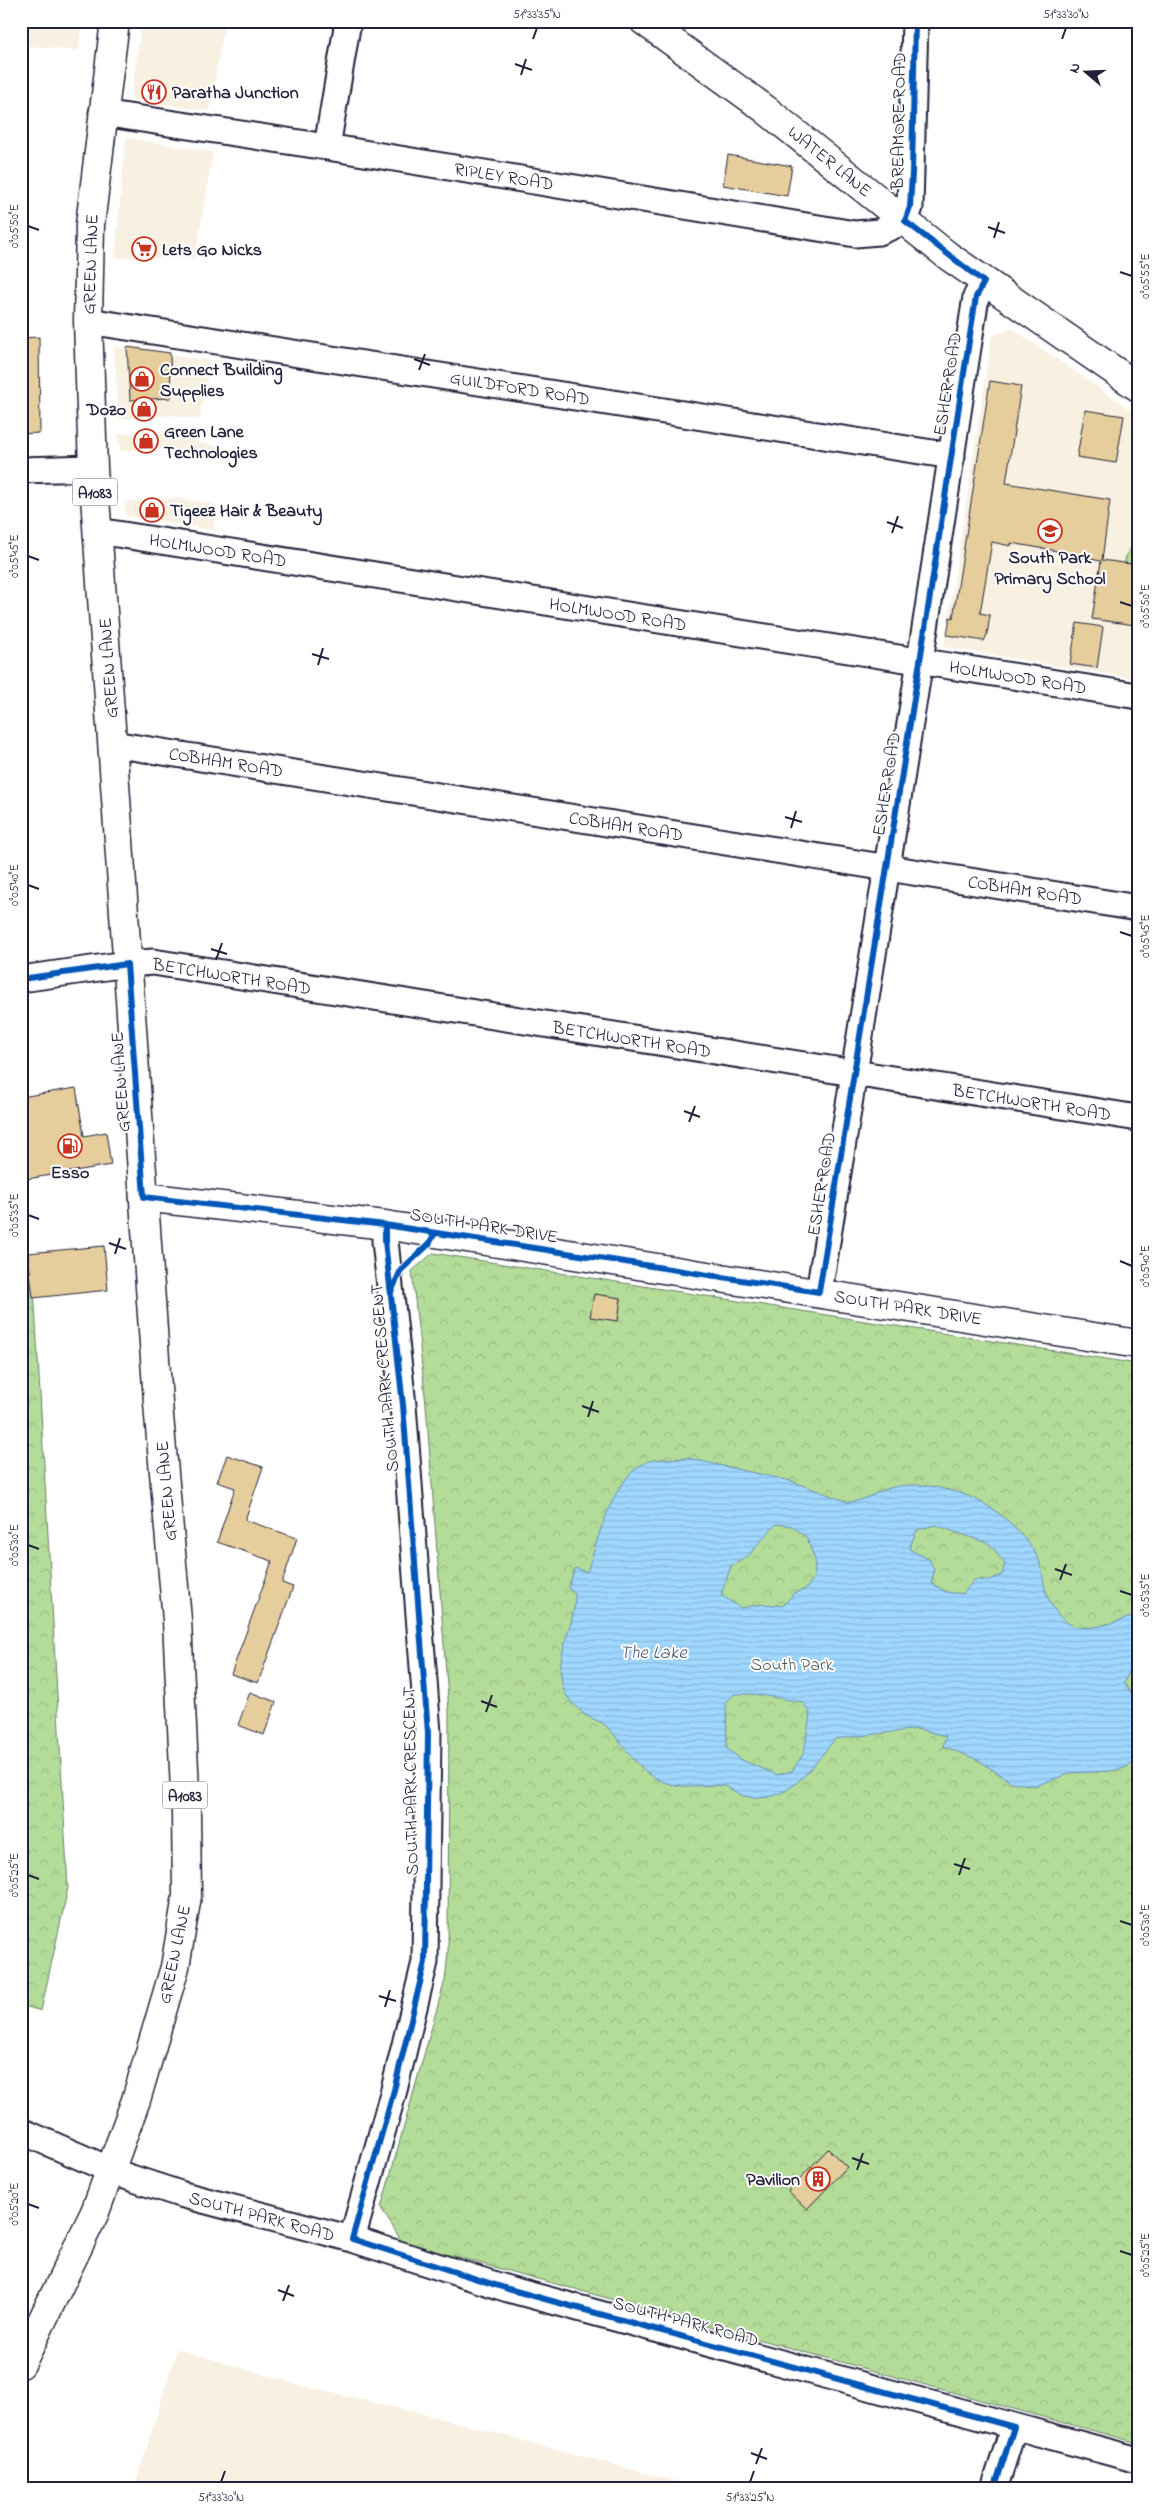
<svg xmlns="http://www.w3.org/2000/svg" width="1159" height="2510" font-family="'Indie Flower',sans-serif">
	<style>
		.built { fill: #f8f0e1 }
		.park { fill: url(#park-crowns); stroke: #6a7f6a }
		.water { fill: url(#water-rules); stroke: #6d8fb0; fill-rule: evenodd }
		.building { fill: #e6ce9c; stroke: #22223b }
		.lines { fill: none; stroke-linecap: round; stroke-linejoin: round }
		.minor-casing { stroke: #22223b; stroke-width: 29 }
		.tertiary-casing { stroke: #22223b; stroke-width: 31 }
		.primary-casing { stroke: #22223b; stroke-width: 31 }
		.minor { stroke: #fff; stroke-width: 25 }
		.tertiary { stroke: #fff; stroke-width: 28 }
		.primary { stroke: #fff; stroke-width: 28 }
		.cycleway-casing { stroke: #fff; stroke-width: 9 }
		.cycleway { stroke: #0057b8; stroke-width: 6 }
		.ticks { fill: none; stroke: #22223b; stroke-width: 2 }
		.labels { text-anchor: middle; stroke-width: 4; stroke-linejoin: round; paint-order: stroke }
		.shield { fill: #fff; stroke: #646476; stroke-width: 1 }
		.shield-label { font-size: 16px; font-weight: bold; fill: #22223b }
		.poi-label { font-size: 18px; font-weight: bold; fill: #22223b; stroke: #fff; text-anchor: start }
		.street-label { font-size: 18px; fill: #22223b; stroke: #fff }
		.park-label { font-size: 18px; fill: #4e5a57; stroke: #fff }
		.water-label { font-size: 19px; font-style: italic; fill: #485876; stroke: #fff }
		.neatline { fill: none; stroke: #22223b; stroke-width: 2 }
		.ticks-label { font-size: 12px; text-anchor: middle; fill: #22223b }
	</style>
	<defs>
		<pattern id="park-crowns" width="20" height="18" patternUnits="userSpaceOnUse" patternTransform="scale(1.25)"><rect width="20" height="18" fill="#b3dc98"/><path d="M2 6a3 3 0 1 1 6 0M12 15a3 3 0 1 1 6 0" fill="none" stroke="#9abc84"/></pattern>
		<pattern id="water-rules" width="6" height="5" patternUnits="userSpaceOnUse" patternTransform="scale(1.25)"><rect width="6" height="5" fill="#9fd7fe"/><path d="M0 2.5h6" fill="none" stroke="#89b8db"/></pattern>
	</defs>
	<rect width="100%" height="100%" fill="#fff"/>
	<filter id="ink" filterUnits="userSpaceOnUse"><feTurbulence type="fractalNoise" baseFrequency=".02" numOctaves="2"/><feDisplacementMap in="SourceGraphic" scale="10" xChannelSelector="R" yChannelSelector="G"/><feConvolveMatrix kernelMatrix="1 2 1 2 8 2 1 2 1" color-interpolation-filters="sRGB"/></filter>
	<g filter="url(#ink)">
		<path class="built" d="M21 21H83L78 51 21 45Z
			M142 21H225L209 111 131 99Z
			M126 138 213 152 195 259 115 257Z
			M1012 328 1138 415V679L944 647 992 336Z
			M114 347 210 361 199 420 172 415 119 419Z
			M174 432 196 435V442L227 448 225 456 175 449 120 451 118 434Z
			M179 498 217 505 213 530 126 516 125 502Z
			M177 2349 302 2386 423 2414 705 2489H134Z"/>
		<path class="park" d="M1138 544V565L1124 563 1128 551Z
			M433 1253 1138 1364V2443L402 2242 381 2208 445 1980 448 1952 449 1712 426 1405 412 1271Z
			M21 1282 34 1288 68 1888 41 2011 21 2005Z"/>
		<path class="water" d="M687 1458 791 1481 848 1502C863 1502 874 1493 887 1489 912 1481 937 1486 962 1494 993 1504 1030 1534 1041 1566 1043 1575 1043 1584 1046 1592 1050 1606 1063 1625 1078 1627 1097 1630 1120 1620 1138 1615L1137 1655 1124 1683 1138 1703V1759L1127 1767 1112 1771 1071 1773 1035 1786 1011 1782 978 1760 943 1746 946 1736 918 1729 835 1739C810 1768 789 1807 744 1796 737 1794 731 1788 724 1786 711 1784 695 1787 682 1786 642 1782 632 1753 607 1727 602 1721 593 1720 587 1716 580 1711 567 1699 564 1691 552 1653 576 1628 575 1594L568 1588 575 1568 587 1572C598 1539 614 1469 653 1460 664 1458 677 1459 687 1458ZM776 1524 792 1526 807 1538 815 1560 814 1577 806 1589 794 1593 783 1606 764 1604 741 1608 721 1595 731 1566 747 1557ZM935 1525 990 1544 1005 1564 1002 1575 989 1580H974L963 1594 946 1592 931 1583 934 1571 930 1560 909 1549 917 1530ZM734 1694H754L802 1702 810 1713 806 1741 804 1753 792 1771 777 1775 742 1760 727 1749 726 1703Z"/>
		<path class="building" d="M728 155 792 166 787 196 723 185Z
			M39 337 40 433 21 434V338Z
			M127 347 170 353 171 398 130 400Z
			M990 381 1021 386 1006 483 1110 500 1102 560 1138 565V617H1136L1135 625 1092 619 1101 561 1057 553V551L1011 543V546L992 542 980 613 990 615 987 635 984 641 947 635 950 617 953 618Z
			M1085 410 1124 416 1116 463 1077 457Z
			M1077 623 1103 627 1097 668 1070 664Z
			M76 1088 84 1136 106 1132 111 1165 21 1180V1097Z
			M104 1246 108 1290 33 1298 28 1253Z
			M594 1294 621 1298 618 1321 590 1317Z
			M227 1455 263 1467 245 1520 297 1538 282 1583 293 1587 258 1683 231 1674 272 1561 217 1542 235 1488 217 1482Z
			M250 1692 276 1702 264 1735 238 1725Z
			M828 2149 847 2167 807 2209 788 2191Z"/>
		<g class="lines">
			<g class="minor-casing">
				<path id="minor" d="M102 113 327 147 855 234 879 232 905 221 910 207 915 21
					M327 147 348 21
					M88 321 952 456
					M21 470 93 468
					M98 531 1138 696
					M113 744 1138 908
					M21 979 127 964 153 962 1138 1118
					M819 1292 920 661 964 373 976 297 984 282
					M21 2131 122 2175 180 2194 352 2239 508 2289 1138 2460
					M352 2239 394 2090 425 1962 428 1733 403 1405 385 1241V1225
					M994 2489 1014 2427"/>
			</g>
			<g class="tertiary-casing">
				<path id="tertiary" d="M644 21 765 109 948 256 1138 387
					M144 1197 385 1225 1138 1344"/>
			</g>
			<g class="primary-casing">
				<path id="primary" d="M21 2364 95 2212 136 2100 175 1967 187 1896 186 1812 177 1620 159 1416 93 468 88 321 90 225 115 21"/>
			</g>
			<use href="#minor" class="minor"/>
			<use href="#tertiary" class="tertiary"/>
			<use href="#primary" class="primary"/>
			<g class="cycleway-casing">
				<path id="cycleway" d="M21 979 127 964 144 1197 385 1225 819 1292 920 661 964 373 976 297 984 282 905 221 910 207 912 173 915 21
					M385 1225V1241L403 1405 428 1733 425 1962 394 2090 352 2239 508 2289 1014 2427 994 2489
					M391 1292 401 1270 429 1244 435 1233"/>
			</g>
			<use href="#cycleway" class="cycleway"/>
		</g>
	</g>
	<path class="ticks" d="M533 39 537 28M1062 39 1066 28M515 64 532 70M521 75 526 59M28 226 39 230M988 227 1005 233M994 238 999 222M1120 272 1132 276M414 359 430 365M419 370 425 354M887 522 903 528M892 533 898 516M28 556 39 560M1120 602 1132 606M312 654 329 659M318 665 323 648M785 817 802 822M791 828 796 811M28 885 39 889M1120 932 1132 936M211 949 227 954M216 960 222 943M684 1111 700 1117M689 1122 695 1106M28 1215 39 1219M109 1243 126 1249M115 1254 120 1238M1120 1261 1132 1266M582 1406 599 1412M588 1417 593 1401M28 1545 39 1549M1055 1569 1072 1575M1060 1580 1066 1564M1120 1591 1132 1595M481 1701 497 1707M486 1712 492 1695M954 1864 970 1869M28 1875 39 1879M959 1875 965 1858M1120 1921 1132 1925M379 1996 396 2001M385 2007 390 1990M852 2158 869 2164M857 2170 863 2153M28 2204 39 2208M1120 2251 1132 2255M278 2290 294 2296M283 2301 289 2285M751 2453 767 2459M756 2464 762 2448M221 2482 225 2471M750 2482 754 2471"/>
	<defs>
		<g id="restaurant-ring" transform="scale(1.25)"><circle r="9.5" fill="#fff" stroke="#c8321e" stroke-width="1.5"/><path d="M-5-6h1v4h1v-4h1v4h1v-4h1v5L-1.5 .5V6h-2V.5L-5-1ZM5-6V6H3V1.5H1.5Q1.5-4 5-6Z" fill="#c8321e"/></g>
		<g id="supermarket-ring" transform="scale(1.25)"><circle r="9.5" fill="#fff" stroke="#c8321e" stroke-width="1.5"/><path d="M-6-5.5h2.5l.6 2H6L4.5 2H-2.5L-4.4-4H-6ZM-1.5 3.2a1.3 1.3 0 1 0 .1 0ZM3 3.2a1.3 1.3 0 1 0 .1 0Z" fill="#c8321e"/></g>
		<g id="shop-ring" transform="scale(1.25)"><circle r="9.5" fill="#fff" stroke="#c8321e" stroke-width="1.5"/><path d="M-5-2.5h2.3a2.7 3.5 0 0 1 5.4 0H5L5.5 6h-11ZM-1.5-2.5h3a1.5 2.3 0 0 0-3 0Z" fill="#c8321e"/></g>
		<g id="school-ring" transform="scale(1.25)"><circle r="9.5" fill="#fff" stroke="#c8321e" stroke-width="1.5"/><path d="M0-5L7-2L0 1L-7-2ZM-4 1L0 2.5L4 1V4Q0 6-4 4Z" fill="#c8321e"/></g>
		<g id="fuel-ring" transform="scale(1.25)"><circle r="9.5" fill="#fff" stroke="#c8321e" stroke-width="1.5"/><path d="M-5.5-6h7V0h2V4h1.3V-2.5L3-4.5l.8-.8L6-3V5H2.5V1h-1V6h-7ZM-4.2-4.7v3.2H.2V-4.7Z" fill="#c8321e"/></g>
		<g id="building-ring" transform="scale(1.25)"><circle r="9.5" fill="#fff" stroke="#c8321e" stroke-width="1.5"/><path d="M-4-6H4V6H1V3H-1V6H-4ZM-2.5-4.3h1.7v1.8h-1.7ZM.8-4.3h1.7v1.8H.8ZM-2.5-1h1.7V.8h-1.7ZM.8-1h1.7V.8H.8Z" fill="#c8321e"/></g>
	</defs>
	<g fill-rule="evenodd">
		<use href="#restaurant-ring" x="154" y="92"/>
		<use href="#supermarket-ring" x="144" y="249"/>
		<use href="#shop-ring" x="142" y="379"/>
		<use href="#shop-ring" x="144" y="409"/>
		<use href="#shop-ring" x="146" y="441"/>
		<use href="#shop-ring" x="152" y="510"/>
		<use href="#school-ring" x="1050" y="531"/>
		<use href="#fuel-ring" x="70" y="1146"/>
		<use href="#building-ring" x="818" y="2179"/>
	</g>
	<g class="labels">
		<g class="shield">
			<rect x="72.5" y="478.5" width="45" height="27" rx="4"/>
			<rect x="162.5" y="1781.5" width="45" height="27" rx="4"/>
		</g>
		<g class="shield-label">
			<text x="95" y="498">A1083</text>
			<text x="185" y="1801">A1083</text>
		</g>
		<g class="poi-label">
			<text x="172" y="98">Paratha Junction</text>
			<text x="162" y="255">Lets Go Nicks</text>
			<text x="160" y="375">Connect Building<tspan x="160" dy="21">Supplies</tspan></text>
			<text x="126" y="415" text-anchor="end">Dozo</text>
			<text x="164" y="437">Green Lane<tspan x="164" dy="21">Technologies</tspan></text>
			<text x="170" y="516">Tigeez Hair &amp; Beauty</text>
			<text x="1050" y="563" text-anchor="middle">South Park<tspan x="1050" dy="21">Primary School</tspan></text>
			<text x="70" y="1178" text-anchor="middle">Esso</text>
			<text x="800" y="2185" text-anchor="end">Pavilion</text>
		</g>
		<g class="street-label">
			<text transform="translate(898 121) rotate(-89)" y="6">BREAMORE ROAD</text>
			<text transform="translate(830 161) rotate(39)" y="6">WATER LANE</text>
			<text transform="translate(504 176) rotate(9)" y="6">RIPLEY ROAD</text>
			<text transform="translate(90 264) rotate(-88)" y="6">GREEN LANE</text>
			<text transform="translate(947 384) rotate(-81)" y="6">ESHER ROAD</text>
			<text transform="translate(520 388) rotate(9)" y="6">GUILDFORD ROAD</text>
			<text transform="translate(218 550) rotate(9)" y="6">HOLMWOOD ROAD</text>
			<text transform="translate(618 614) rotate(9)" y="6">HOLMWOOD ROAD</text>
			<text transform="translate(108 668) rotate(-94)" y="6">GREEN LANE</text>
			<text transform="translate(1018 677) rotate(9)" y="6">HOLMWOOD ROAD</text>
			<text transform="translate(226 762) rotate(9)" y="6">COBHAM ROAD</text>
			<text transform="translate(886 784) rotate(-81)" y="6">ESHER ROAD</text>
			<text transform="translate(626 826) rotate(9)" y="6">COBHAM ROAD</text>
			<text transform="translate(1025 890) rotate(9)" y="6">COBHAM ROAD</text>
			<text transform="translate(232 976) rotate(9)" y="6">BETCHWORTH ROAD</text>
			<text transform="translate(632 1039) rotate(9)" y="6">BETCHWORTH ROAD</text>
			<text transform="translate(120 1082) rotate(-94)" y="6">GREEN LANE</text>
			<text transform="translate(1032 1102) rotate(9)" y="6">BETCHWORTH ROAD</text>
			<text transform="translate(821 1184) rotate(-81)" y="6">ESHER ROAD</text>
			<text transform="translate(484 1225) rotate(9)" y="6">SOUTH PARK DRIVE</text>
			<text transform="translate(908 1307) rotate(9)" y="6">SOUTH PARK DRIVE</text>
			<text transform="translate(384 1378) rotate(-95)" y="6">SOUTH PARK CRESCENT</text>
			<text transform="translate(166 1491) rotate(-95)" y="6">GREEN LANE</text>
			<text transform="translate(410 1781) rotate(-91)" y="6">SOUTH PARK CRESCENT</text>
			<text transform="translate(174 1954) rotate(-78)" y="6">GREEN LANE</text>
			<text transform="translate(262 2216) rotate(15)" y="6">SOUTH PARK ROAD</text>
			<text transform="translate(686 2321) rotate(15)" y="6">SOUTH PARK ROAD</text>
		</g>
		<g class="park-label">
			<text x="792" y="1670">South Park</text>
		</g>
		<g class="water-label">
			<text x="653" y="1658">The Lake</text>
		</g>
	</g>
	<rect width="1159" height="2510" fill="none" stroke="#fff" stroke-width="55"/>
	<g transform="translate(1086 72) rotate(289)" stroke="#ffffff" stroke-width="4" paint-order="stroke">
	<path d="M0-4L9 19L0 12L-9 19Z" fill="#22223b"/>
	<text y="-8" font-size="14" font-weight="bold" text-anchor="middle" fill="#22223b">N</text>
	</g>
	<rect x="28" y="28" width="1104" height="2454" class="neatline"/>
	<g class="ticks-label">
		<text x="537" y="18">51°33'35"N</text>
		<text x="1066" y="18">51°33'30"N</text>
		<text transform="translate(14 226) rotate(-90)" y="4">0°05'50"E</text>
		<text transform="translate(1145 276) rotate(-90)" y="4">0°05'55"E</text>
		<text transform="translate(14 556) rotate(-90)" y="4">0°05'45"E</text>
		<text transform="translate(1145 606) rotate(-90)" y="4">0°05'50"E</text>
		<text transform="translate(14 885) rotate(-90)" y="4">0°05'40"E</text>
		<text transform="translate(1145 936) rotate(-90)" y="4">0°05'45"E</text>
		<text transform="translate(14 1215) rotate(-90)" y="4">0°05'35"E</text>
		<text transform="translate(1145 1266) rotate(-90)" y="4">0°05'40"E</text>
		<text transform="translate(14 1545) rotate(-90)" y="4">0°05'30"E</text>
		<text transform="translate(1145 1595) rotate(-90)" y="4">0°05'35"E</text>
		<text transform="translate(14 1875) rotate(-90)" y="4">0°05'25"E</text>
		<text transform="translate(1145 1925) rotate(-90)" y="4">0°05'30"E</text>
		<text transform="translate(14 2204) rotate(-90)" y="4">0°05'20"E</text>
		<text transform="translate(1145 2255) rotate(-90)" y="4">0°05'25"E</text>
		<text x="221" y="2501">51°33'30"N</text>
		<text x="750" y="2501">51°33'25"N</text>
	</g>
</svg>
